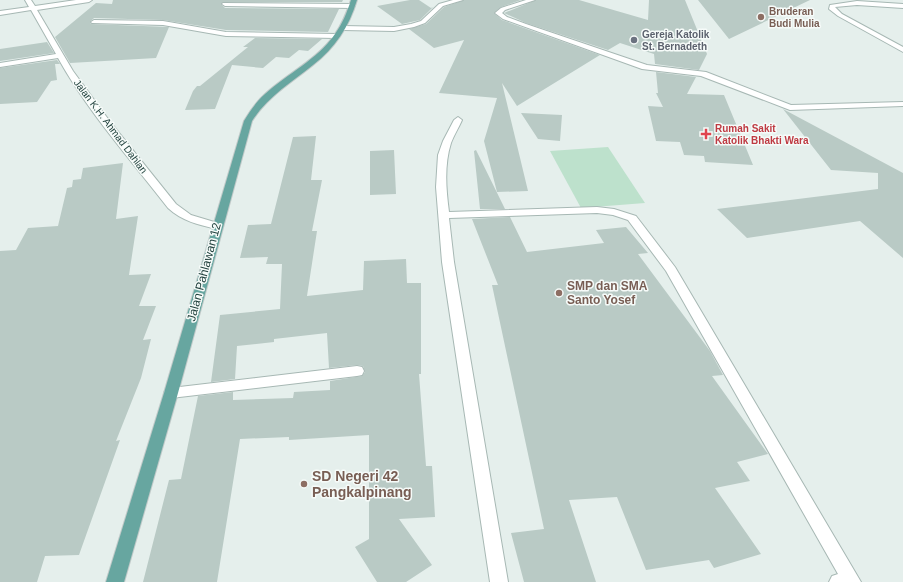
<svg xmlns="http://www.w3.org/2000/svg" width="903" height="582" font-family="Helvetica,sans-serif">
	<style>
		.green { fill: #bde1cc }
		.building { fill: #b9cac5 }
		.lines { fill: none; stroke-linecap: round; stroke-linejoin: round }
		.minor-casing { stroke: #a7b8b4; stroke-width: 2 }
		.major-casing { stroke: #c1cac9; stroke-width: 2 }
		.minor { fill: #fff; fill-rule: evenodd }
		.major { fill: #67a6a0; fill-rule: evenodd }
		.education-dot { fill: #8d6e63; stroke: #f6fbf9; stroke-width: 1.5 }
		.worship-dot { fill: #6b7280; stroke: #f6fbf9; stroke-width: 1.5 }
		.health-dot { fill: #e0444e; stroke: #f6fbf9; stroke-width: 1.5 }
		.labels { text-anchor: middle; stroke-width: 3; stroke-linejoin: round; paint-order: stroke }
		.far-education-label { font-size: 10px; font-weight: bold; fill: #785e54; stroke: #f6fbf9; text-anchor: start }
		.far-worship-label { font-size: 10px; font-weight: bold; fill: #5b616d; stroke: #f6fbf9; text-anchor: start }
		.far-street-label { font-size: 10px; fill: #22423e; stroke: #f6fbf9 }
		.far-health-label { font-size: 10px; font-weight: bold; fill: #be3a42; stroke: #f6fbf9; text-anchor: start }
		.street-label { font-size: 12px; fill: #22423e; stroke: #f6fbf9 }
		.education-label { font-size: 12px; font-weight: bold; fill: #785e54; stroke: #f6fbf9; text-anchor: start }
		.near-education-label { font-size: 14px; font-weight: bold; fill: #785e54; stroke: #f6fbf9; text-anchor: start }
	</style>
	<rect width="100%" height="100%" fill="#e5efec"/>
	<path class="green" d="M608 147 645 203 581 208 550 151Z"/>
	<path class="building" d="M113 0H343L342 2H223L221 4 225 8 339 9 328 32 226 30 163 20 94 18 90 22 91 24 169 27 156 58 70 63 55 37 96 3 112 4Z
		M410 0H419L431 8 433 7 420 20 402 24 377 6Z
		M464 0H521L501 7 494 13 502 20 600 55 517 106 502 83 528 191 497 192 484 141 497 98 439 93 464 40 434 48 409 29 426 24 444 7Z
		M536 0H579L648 20 649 0H685L707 54 699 70 655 64 654 54 620 43 608 50 526 23 504 13Z
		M698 0H810L729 39Z
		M255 38 322 39 308 51 299 50 289 58 276 57 263 68 232 65 215 109 185 110 193 91 197 86H200L248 47H243Z
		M47 42 54 53 0 61V49Z
		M57 60 60 64H55L57 80 51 81 37 102 0 104V68Z
		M656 72 696 77 687 94 724 95 753 165 705 162 704 156 684 155 680 142 656 141 648 106 663 107 656 93H658Z
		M783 109 903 173V258L860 221 747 238 717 209 878 189V173L831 170Z
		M521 113 562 115 560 141 538 139Z
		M316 136 311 180H322L312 231H317L307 296 363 290 364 261 406 259 407 283H421V374H419L426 466H432L435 517 399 519 432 565 406 582H377L355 547 369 539V435L289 440V437L240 439 217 582H143L169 480 181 479 198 396 233 392V400L293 398 294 392 330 390V381L362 376 365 372 363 366 357 365 329 368 327 333 274 339V342L237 346 235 379 211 382 220 315 280 309 282 264H266L268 257 240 258 248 225 271 224 293 137Z
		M394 150 396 194 370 195V151Z
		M476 150 505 209H480L474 151Z
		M123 163 116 219 138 216 129 275 151 274 139 306H156L143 340 151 339 141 378 116 441 120 440 79 555 45 556 37 582H0V251L16 250 28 228 58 226 67 188 72 187 73 180 81 179 83 168Z
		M510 217 527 252 604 243 596 230 626 227 648 253 638 254 710 351 723 375 712 376 768 454 737 462 750 481 715 488 761 554 714 568 709 560 646 570 617 497 569 500 596 582H524L511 533 544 529 492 285H498L472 219Z"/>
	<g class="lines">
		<g class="minor-casing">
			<path id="minor" d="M25 0H31L35 6 76 0H92L89 2 37 10 73 71 111 123 176 204 191 215 221 224 222 226 221 228 217 229C199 225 182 221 168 208 131 160 88 112 58 58L0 67V63L56 54 31 10 0 15V11L29 7Z
				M453 0H463L443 6 425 23 414 27 394 31 343 30 340 28 343 26 394 27 411 24 421 21 439 4Z
				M526 0H535L505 10 502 13 507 17 526 24 647 65 706 72 791 105 903 102V106L790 110 701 76 642 69 503 19 495 13 501 8Z
				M857 1 903 4V8L857 5 835 7 842 14 903 47V52L838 16 829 9 830 5Z
				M223 3 352 4 355 6 352 8 225 6 222 4Z
				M94 20 163 21 226 32 336 34 339 36 336 38 226 36 163 25 92 23 91 22Z
				M458 117 462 120C459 127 454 135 451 143 444 165 446 189 449 212L597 207 614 209 636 216 675 267 861 582H829L832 576 838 574 666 271 628 220 613 215 597 213 449 218 454 262 508 582H490L442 262 436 187 438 155 443 141 454 120Z
				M357 366 362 367 364 371 362 375 357 376 171 398 166 397 164 393 166 389 171 388Z"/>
		</g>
		<g class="major-casing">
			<path id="major" d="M351 0H357C349 27 335 48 313 65 291 83 268 96 252 121L178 393 124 582H106L164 393 244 121C250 111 256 102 265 94 288 73 317 60 335 34 343 23 347 12 351 0Z"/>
		</g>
		<use href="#minor" class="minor"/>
		<use href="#major" class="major"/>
	</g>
	<g class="education-dot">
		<circle cx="761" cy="17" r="4"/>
		<circle cx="559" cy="293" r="4"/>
		<circle cx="304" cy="484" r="4"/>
	</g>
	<circle class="worship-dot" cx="634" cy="40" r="4"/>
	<path class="health-dot" d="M704 128h4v4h4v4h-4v4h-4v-4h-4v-4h4z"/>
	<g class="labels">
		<g class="far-education-label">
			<text x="769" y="15">Bruderan<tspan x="769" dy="12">Budi Mulia</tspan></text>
		</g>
		<g class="far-worship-label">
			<text x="642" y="38">Gereja Katolik<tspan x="642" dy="12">St. Bernadeth</tspan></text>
		</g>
		<g class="far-street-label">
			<text transform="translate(111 126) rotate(53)" y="4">Jalan K.H. Ahmad Dahlan</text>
		</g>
		<g class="far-health-label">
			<text x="715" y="132">Rumah Sakit<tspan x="715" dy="12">Katolik Bhakti Wara</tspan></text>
		</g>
		<g class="street-label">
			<text transform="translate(204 272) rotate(-75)" y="4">Jalan Pahlawan 12</text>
		</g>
		<g class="education-label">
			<text x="567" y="290">SMP dan SMA<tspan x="567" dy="14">Santo Yosef</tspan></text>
		</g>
		<g class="near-education-label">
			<text x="312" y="481">SD Negeri 42<tspan x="312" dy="16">Pangkalpinang</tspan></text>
		</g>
	</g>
</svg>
